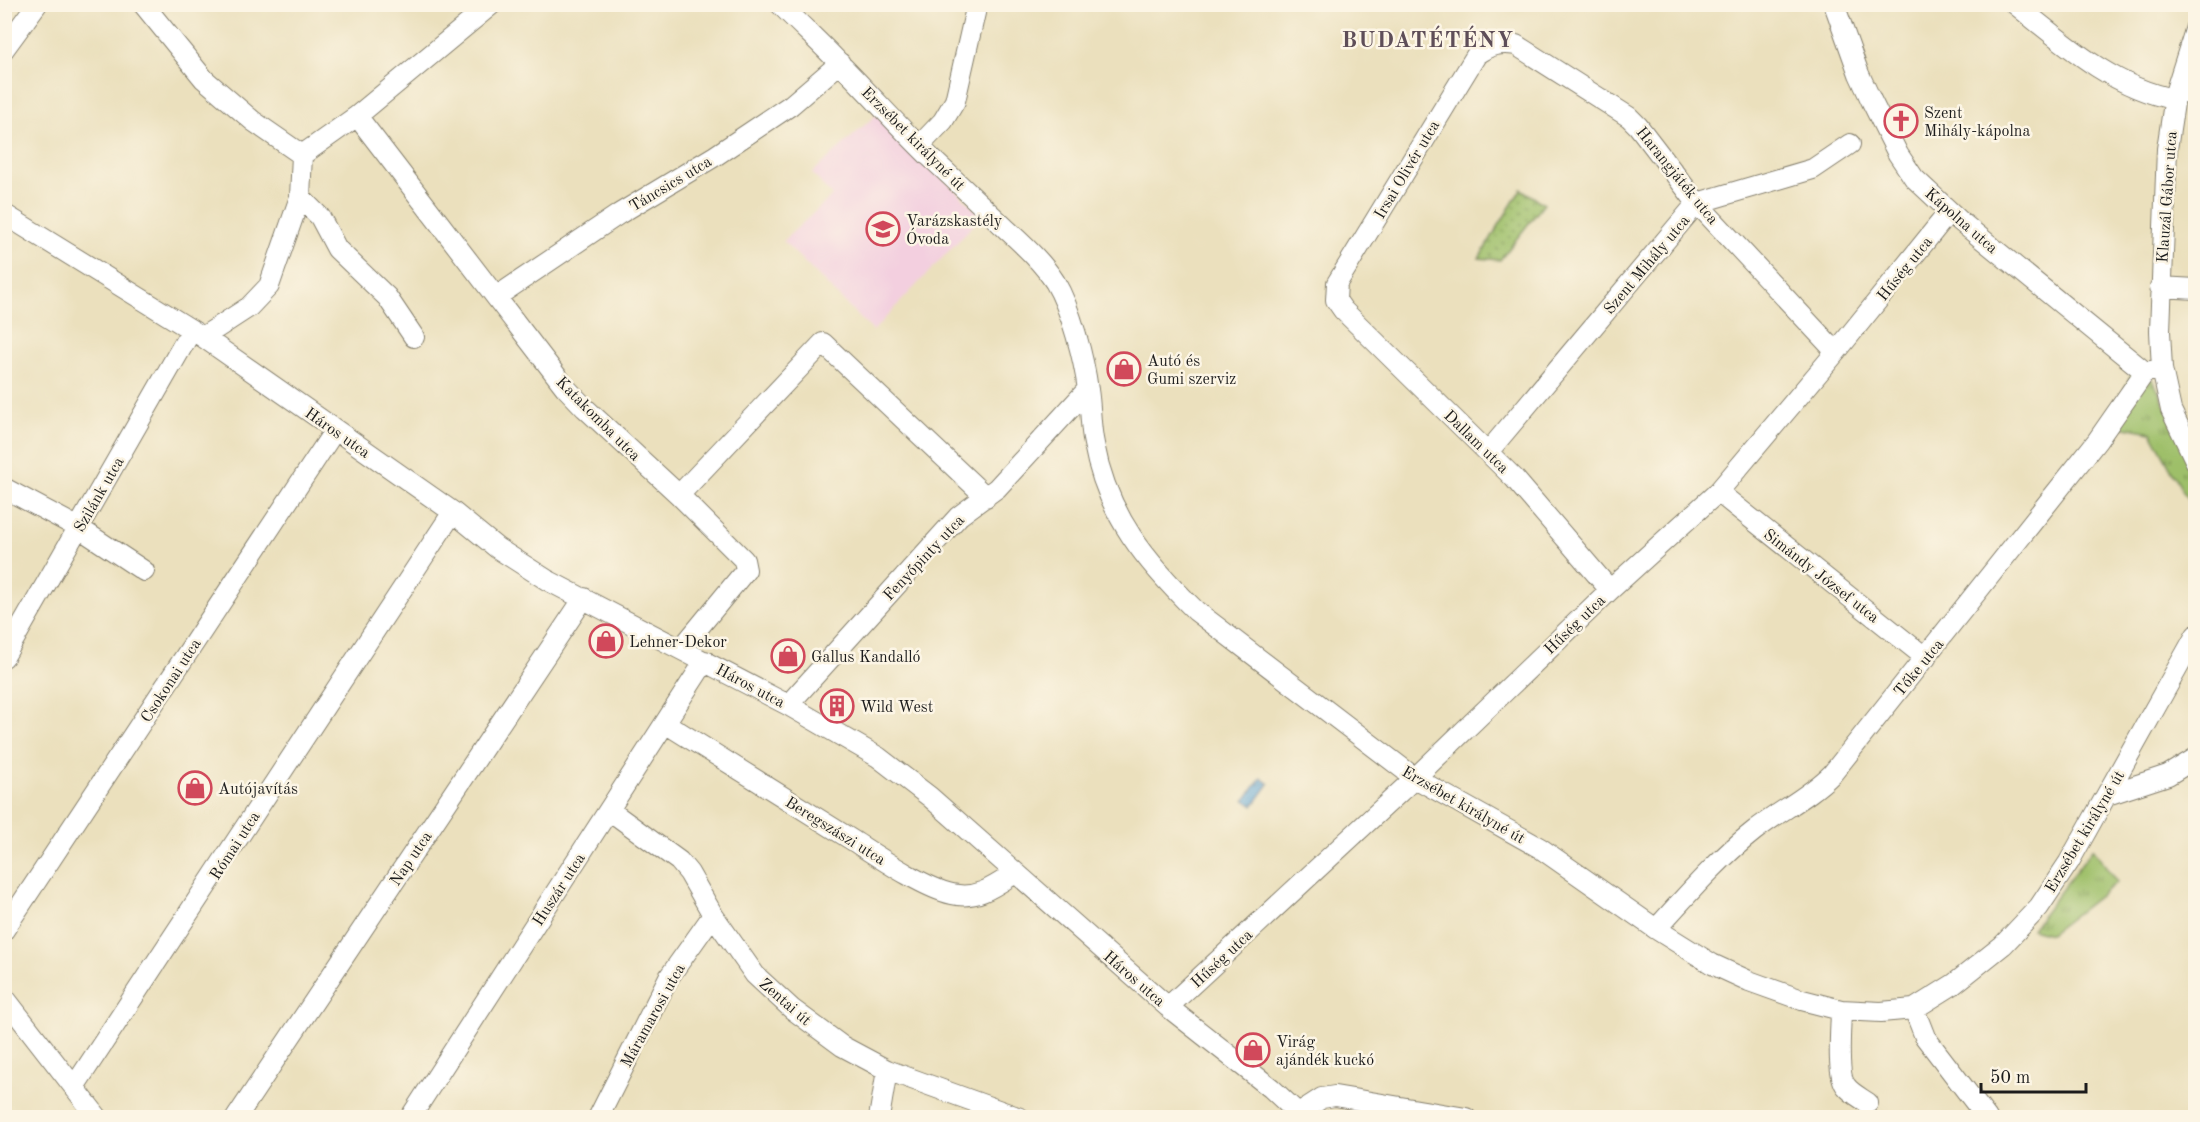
<svg xmlns="http://www.w3.org/2000/svg" width="2200" height="1122" font-family="'Old Standard TT',serif">
	<style>
		.built { fill: #f3cfdf }
		.grass { fill: url(#grass-tufts); stroke: #5d6e42; stroke-width: 1.5 }
		.park { fill: url(#park-dots); stroke: #5d6e42; stroke-width: 1.5 }
		.water { fill: url(#water-ripples); stroke: #3b5f76; stroke-width: 1.5 }
		.lines { fill: none; stroke-linecap: round; stroke-linejoin: round }
		.minor-casing { stroke: #847e6c; stroke-width: 22 }
		.minor { stroke: #fff; stroke-width: 20 }
		.labels { text-anchor: middle; stroke-width: 5; stroke-linejoin: round; paint-order: stroke }
		.poi-label { font-size: 16px; fill: #1c1c1c; stroke: #fcf5e5; text-anchor: start }
		.street-label { font-size: 16px; fill: #1c1c1c; stroke: #fcf5e5 }
		.district-label { font-size: 22px; font-weight: bold; letter-spacing: 1.5px; fill: #5e4e58; stroke: #fcf5e5 }
	</style>
	<defs>
		<pattern id="grass-tufts" width="24" height="20" patternUnits="userSpaceOnUse" patternTransform="scale(1.5)"><rect width="24" height="20" fill="#9ebf69"/><path d="M3 7l-1-3M5 7V3M7 7l1-3M15 17l-1-3M17 17v-4M19 17l1-3" fill="none" stroke="#809a56"/></pattern>
		<pattern id="park-dots" width="8" height="8" patternUnits="userSpaceOnUse" patternTransform="scale(1.5)"><rect width="8" height="8" fill="#9ebf69"/><path d="M2 2h.1M6 6h.1" fill="none" stroke="#809a56" stroke-width="1.8" stroke-linecap="round"/></pattern>
		<pattern id="water-ripples" width="26" height="14" patternUnits="userSpaceOnUse" patternTransform="scale(1.5)"><rect width="26" height="14" fill="#5aa2d1"/><path d="M2 4q2-2 4 0t4 0M15 11q2-2 4 0t4 0" fill="none" stroke="#4a83a9"/></pattern>
	</defs>
	<rect width="100%" height="100%" fill="#fcf5e5"/>
	<filter id="ink" filterUnits="userSpaceOnUse"><feTurbulence type="fractalNoise" baseFrequency=".0167" numOctaves="2"/><feDisplacementMap in="SourceGraphic" scale="12" xChannelSelector="R" yChannelSelector="G"/><feConvolveMatrix kernelMatrix="1 2 1 2 8 2 1 2 1" color-interpolation-filters="sRGB"/></filter>
	<filter id="wash" filterUnits="userSpaceOnUse"><feTurbulence type="fractalNoise" baseFrequency=".008" numOctaves="4" result="noise"/><feDisplacementMap in="SourceGraphic" scale="24" xChannelSelector="R" yChannelSelector="G"/><feGaussianBlur stdDeviation="1.35" result="paint"/><feColorMatrix in="noise" values="0 0 0 0 0 0 0 0 0 0 0 0 0 0 0 0 0 1.4 0 .05"/><feComposite in="paint" operator="in"/></filter>
	<g filter="url(#wash)">
		<rect width="100%" height="100%" fill="#ebe0bd"/>
		<path class="built" d="M877 114 982 216 873 331 783 241 832 196 812 173Z"/>
		<path class="grass" d="M2133 370 2153 380 2195 465V535L2192 508 2151 432 2119 426 2123 393Z
			M2093 848 2117 882 2050 934 2032 929Z"/>
		<path class="park" d="M1521 189 1544 204 1500 260 1479 258Z"/>
		<path class="water" d="M1261 778 1269 784 1253 806 1245 800Z"/>
	</g>
	<g filter="url(#ink)">
		<g class="lines">
			<g class="minor-casing">
				<path id="minor" d="M143 4 204 79 253 121 302 155
					M780 4C800 25 822 44 841 65 871 95 899 127 930 157 954 179 978 202 1002 225 1021 243 1041 260 1055 282 1071 309 1084 359 1088 390 1091 408 1090 426 1094 444 1107 515 1146 562 1196 611L1415 778 1540 848 1656 929 1712 964 1749 981 1802 1000 1841 1010 1881 1012 1914 1009 1954 984 2003 945 2039 907 2069 862 2196 635
					M1834 4 1859 74 1871 100 1898 154 1914 178 1960 221 2145 372 2162 369
					M2015 4C2062 42 2113 88 2174 99
					M2196 27 2176 90 2167 149 2160 331 2162 369 2171 410 2196 462
					M4 49 37 4
					M2176 90 2196 94
					M357 116 565 387 585 408 679 495 744 560 746 570 681 649
					M919 146 943 121 955 101 977 4
					M302 155 357 116 492 4
					M300 197 320 217 337 249 387 297 414 337
					M4 214 203 337 453 512 497 548 547 580 788 705 878 757 930 797 1168 1007 1271 1088 1303 1118
					M2160 287 2196 289
					M496 297 619 214 715 156 791 105 840 63
					M203 337 249 307 269 286 300 197 302 155
					M1488 452 1697 203 1813 169 1850 144
					M4 488 79 528 144 571
					M1718 492 1926 658
					M679 495 823 343 986 497
					M1610 590 1514 478 1343 310 1336 300 1337 283 1477 54C1490 45 1500 42 1516 45L1629 117 1638 126 1697 203 1836 352
					M4 657 191 331
					M788 705 959 516 997 488 1088 389
					M665 723C727 762 789 801 852 840 877 856 924 888 952 894 977 900 995 886 1015 873
					M2107 795 2168 775 2196 758
					M609 810 679 861 689 873 713 915 755 975 792 1009 842 1046 887 1070 1020 1118
					M1656 929C1687 895 1717 860 1754 831 1779 811 1809 797 1832 774L2097 441 2145 372
					M4 930 335 430
					M4 997 98 1118
					M1168 1007 1415 778 1610 590 1718 492 1836 352 1949 212
					M1914 1009 1925 1037 1987 1118
					M1841 1010C1841 1026 1836 1074 1846 1086 1851 1093 1861 1098 1868 1103
					M74 1087 453 512
					M236 1118 584 598
					M410 1118 705 661
					M598 1118 669 977 713 915
					M879 1118 887 1070
					M1291 1118 1322 1098 1335 1096 1466 1118"/>
			</g>
			<use href="#minor" class="minor"/>
		</g>
	</g>
	<defs>
		<g id="church-ring" transform="scale(1.725)"><circle r="9.5" fill="#fcf5e5" stroke="#d1495b" stroke-width="1.5"/><path d="M-1.2-6h2.4v3.5h3.3v2.4h-3.3V6h-2.4V-.1h-3.3v-2.4h3.3Z" fill="#d1495b"/></g>
		<g id="school-ring" transform="scale(1.725)"><circle r="9.5" fill="#fcf5e5" stroke="#d1495b" stroke-width="1.5"/><path d="M0-5L7-2L0 1L-7-2ZM-4 1L0 2.5L4 1V4Q0 6-4 4Z" fill="#d1495b"/></g>
		<g id="shop-ring" transform="scale(1.725)"><circle r="9.5" fill="#fcf5e5" stroke="#d1495b" stroke-width="1.5"/><path d="M-5-2.5h2.3a2.7 3.5 0 0 1 5.4 0H5L5.5 6h-11ZM-1.5-2.5h3a1.5 2.3 0 0 0-3 0Z" fill="#d1495b"/></g>
		<g id="building-ring" transform="scale(1.725)"><circle r="9.5" fill="#fcf5e5" stroke="#d1495b" stroke-width="1.5"/><path d="M-4-6H4V6H1V3H-1V6H-4ZM-2.5-4.3h1.7v1.8h-1.7ZM.8-4.3h1.7v1.8H.8ZM-2.5-1h1.7V.8h-1.7ZM.8-1h1.7V.8H.8Z" fill="#d1495b"/></g>
	</defs>
	<g fill-rule="evenodd">
		<use href="#church-ring" x="1901" y="121"/>
		<use href="#school-ring" x="883" y="229"/>
		<use href="#shop-ring" x="1124" y="369"/>
		<use href="#shop-ring" x="606" y="641"/>
		<use href="#shop-ring" x="788" y="656"/>
		<use href="#building-ring" x="837" y="706"/>
		<use href="#shop-ring" x="195" y="788"/>
		<use href="#shop-ring" x="1253" y="1050"/>
	</g>
	<g class="labels">
		<g class="poi-label">
			<text x="1924" y="118">Szent<tspan x="1924" dy="18">Mihály-kápolna</tspan></text>
			<text x="906" y="226">Varázskastély<tspan x="906" dy="18">Óvoda</tspan></text>
			<text x="1147" y="366">Autó és<tspan x="1147" dy="18">Gumi szerviz</tspan></text>
			<text x="629" y="647">Lehner-Dekor</text>
			<text x="811" y="662">Gallus Kandalló</text>
			<text x="860" y="712">Wild West</text>
			<text x="218" y="794">Autójavítás</text>
			<text x="1276" y="1047">Virág<tspan x="1276" dy="18">ajándék kuckó</tspan></text>
		</g>
		<g class="street-label">
			<text transform="translate(914 138) rotate(45)" y="6">Erzsébet királyné út</text>
			<text transform="translate(1406 169) rotate(-59)" y="6">Irsai Olivér utca</text>
			<text transform="translate(1678 175) rotate(51)" y="6">Harangjáték utca</text>
			<text transform="translate(670 183) rotate(-31)" y="6">Táncsics utca</text>
			<text transform="translate(2166 197) rotate(-86)" y="6">Klauzál Gábor utca</text>
			<text transform="translate(1962 220) rotate(41)" y="6">Kápolna utca</text>
			<text transform="translate(1646 264) rotate(-50)" y="6">Szent Mihály utca</text>
			<text transform="translate(1904 268) rotate(-51)" y="6">Hűség utca</text>
			<text transform="translate(599 418) rotate(45)" y="6">Katakomba utca</text>
			<text transform="translate(338 432) rotate(35)" y="6">Háros utca</text>
			<text transform="translate(1477 441) rotate(44)" y="6">Dallam utca</text>
			<text transform="translate(98 494) rotate(-60)" y="6">Szilánk utca</text>
			<text transform="translate(923 557) rotate(-47)" y="6">Fenyőpinty utca</text>
			<text transform="translate(1822 575) rotate(38)" y="6">Simándy József utca</text>
			<text transform="translate(1574 624) rotate(-44)" y="6">Hűség utca</text>
			<text transform="translate(1918 667) rotate(-51)" y="6">Tőke utca</text>
			<text transform="translate(170 680) rotate(-57)" y="6">Csokonai utca</text>
			<text transform="translate(751 685) rotate(28)" y="6">Háros utca</text>
			<text transform="translate(1464 804) rotate(30)" y="6">Erzsébet királyné út</text>
			<text transform="translate(836 830) rotate(32)" y="6">Beregszászi utca</text>
			<text transform="translate(2084 831) rotate(-59)" y="6">Erzsébet királyné út</text>
			<text transform="translate(234 845) rotate(-57)" y="6">Római utca</text>
			<text transform="translate(410 858) rotate(-56)" y="6">Nap utca</text>
			<text transform="translate(558 889) rotate(-57)" y="6">Huszár utca</text>
			<text transform="translate(1221 958) rotate(-43)" y="6">Hűség utca</text>
			<text transform="translate(1135 978) rotate(41)" y="6">Háros utca</text>
			<text transform="translate(786 1001) rotate(41)" y="6">Zentai út</text>
			<text transform="translate(652 1015) rotate(-61)" y="6">Máramarosi utca</text>
		</g>
		<g class="district-label">
			<text x="1428" y="47">BUDATÉTÉNY</text>
		</g>
	</g>
	<rect width="2200" height="1122" fill="none" stroke="#fcf5e5" stroke-width="24"/>
	<path d="M1981 1083v9h105v-9" fill="none" stroke="#1c1c1c" stroke-width="3"/>
	<text x="1990" y="1083" font-size="18" fill="#1c1c1c" stroke="#fcf5e5" stroke-width="4.5" paint-order="stroke">50 m</text>
</svg>
